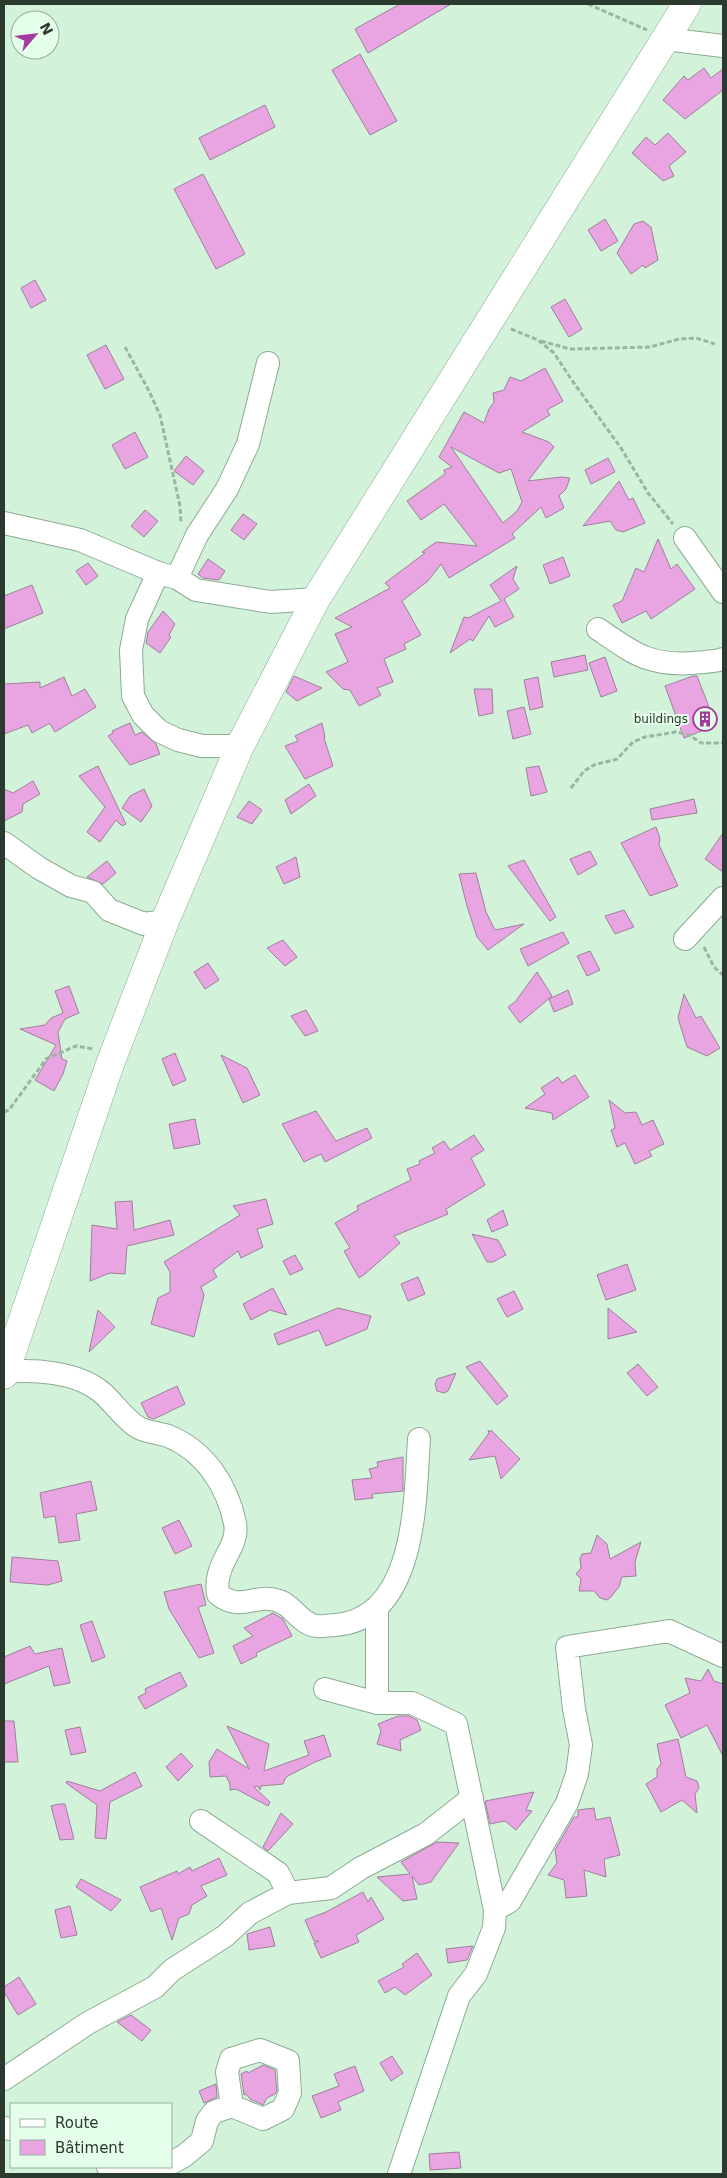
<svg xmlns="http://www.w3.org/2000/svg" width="727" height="2178" font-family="'DejaVu Sans',sans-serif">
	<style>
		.building { fill: #e8a5e2; stroke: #9c8199; fill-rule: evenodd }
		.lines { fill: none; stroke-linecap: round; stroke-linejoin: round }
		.minor-casing { stroke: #8cab93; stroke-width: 24 }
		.major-casing { stroke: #8cab93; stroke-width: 29 }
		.path { stroke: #9ab5a1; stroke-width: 3; stroke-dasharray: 5 2.5; stroke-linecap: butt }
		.minor { stroke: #fff; stroke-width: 22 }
		.major { stroke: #fff; stroke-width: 28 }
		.labels { text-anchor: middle; stroke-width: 4; stroke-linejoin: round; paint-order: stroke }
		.poi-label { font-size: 12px; fill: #2c392f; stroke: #e4feea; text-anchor: end }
	</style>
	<rect width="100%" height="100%" fill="#d2f3da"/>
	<path class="building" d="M400 4H451L368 53 355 29Z
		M360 54 397 121 370 135 332 70Z
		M704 68 711 78 723 69V90L685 119 663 100 684 76 688 80Z
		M265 105 275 127 210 160 199 138Z
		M668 133 686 152 669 166 674 176 663 181 632 153 646 137 655 145Z
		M203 174 245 254 216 269 174 189Z
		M605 219 618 241 601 251 588 230Z
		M643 221 651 227 658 260 645 268 643 265 631 274 617 253 634 224Z
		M35 280 46 300 31 308 21 288Z
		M565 299 582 329 569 337 551 307Z
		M106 345 124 379 105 389 87 355Z
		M545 368 563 401 547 410 550 415 522 432 549 442 554 447 528 481 561 477 570 478 566 489 559 496 564 508 546 518 541 507 512 534 515 538 449 578 441 564 428 581 402 601 421 635 404 644 406 649 384 659 393 682 377 688 381 695 359 706 350 690 343 689 326 672 348 662 335 634 352 627 335 618 390 588 385 583 425 553 422 552 436 542 477 546 444 504 421 520 407 501 445 474 444 470 452 467 439 457 464 412 484 423 489 409 494 402 493 393 504 390 510 377 521 381ZM451 447 499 473 511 469 522 502 517 511 503 523Z
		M135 432 148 457 125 469 112 445Z
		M186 456 204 471 193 485 174 471Z
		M608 458 615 472 591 484 585 470Z
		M619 481 629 500 633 498 645 523 623 532 616 530 610 521 583 526Z
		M145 510 158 521 144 537 131 526Z
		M243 514 257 524 244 540 231 530Z
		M658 539 671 569 677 564 695 589 651 619 646 611 622 623 613 605 622 601 636 568 644 572Z
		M563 557 570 576 550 584 543 565Z
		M208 559 225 571 219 580 203 578 198 574Z
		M88 563 98 576 86 585 76 571Z
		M517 566 513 579 519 589 504 599 514 617 495 627 489 616 473 641 470 639 450 653 464 617 468 618 501 601 490 585Z
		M32 585 43 613 4 629V596Z
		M163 611 175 624 169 635 171 637 160 653 146 643 148 632Z
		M585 655 588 670 554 677 551 662Z
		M605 657 617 691 601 697 589 663Z
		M294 676 322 688 297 701 286 692Z
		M693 676H697L716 725 684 738 665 686Z
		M64 677 72 696 85 689 96 707 55 732 50 724H48L32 733 28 725 4 734V684L40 682V688Z
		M538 677 543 707 530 710 524 680Z
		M474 689H492L493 713 479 716Z
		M524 707 531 734 513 739 507 711Z
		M130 723 135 735 142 732 156 744 160 754 130 765 108 736 113 733 112 731Z
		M322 723 325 737 324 738 333 766 305 779 285 746 298 741 295 736Z
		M98 766 126 824 122 826 116 820 100 842 87 832 105 807 79 776Z
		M539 766 547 792 531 796 526 768Z
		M33 781 40 794 23 804 22 812 4 821V789L13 793Z
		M309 784 316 796 291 814 285 800Z
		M144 789 152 806 141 822 122 808 130 796Z
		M694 799 697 813 652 820 650 809Z
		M249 801 262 810 252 824 237 817Z
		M656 827 660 838 659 845 678 886 650 896 621 843Z
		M723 833V872L705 859Z
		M590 851 597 864 578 875 570 859Z
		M296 857 300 877 284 884 276 867Z
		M524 860 556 917 550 921 508 866Z
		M107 861 116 873 103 884 87 877Z
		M476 873 486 912 495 930 524 924 488 950 477 937 467 906 459 874Z
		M624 910 634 927 615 934 605 916Z
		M563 932 569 943 528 966 520 949Z
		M283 940 297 957 285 966 267 948Z
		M590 951 600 970 587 976 577 956Z
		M208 963 219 980 205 989 194 972Z
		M537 972 552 996 520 1023 508 1007 515 1002Z
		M69 986 79 1013 65 1019 58 1032 62 1059 67 1061 63 1074 54 1091 35 1080 56 1045 20 1029 45 1025 51 1018 63 1013 55 991Z
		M568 990 573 1004 554 1012 549 999Z
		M684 994 696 1018 701 1016 720 1048 707 1056 687 1047 678 1018Z
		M306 1010 318 1031 305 1036 291 1016Z
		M175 1053 186 1080 173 1086 162 1059Z
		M221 1055 247 1068 260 1095 243 1103Z
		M575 1075 589 1097 553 1120 552 1113 525 1108 545 1094 541 1088 558 1077 562 1083Z
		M609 1100 625 1113 636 1112 642 1125 653 1120 664 1144 649 1151 652 1156 635 1164 625 1143 617 1147 611 1130 615 1128Z
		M316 1111 336 1141 367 1128 372 1138 325 1162 321 1154 304 1162 282 1124Z
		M195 1119 200 1144 174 1149 169 1124Z
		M474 1135 484 1150 471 1158 485 1185 446 1209 448 1214 394 1236 400 1243 365 1274 359 1278 344 1251 350 1248 335 1223 358 1210 357 1206 411 1180 407 1169 420 1164 419 1161 435 1153 432 1148 444 1141 450 1150Z
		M266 1199 273 1224 257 1229 263 1247 241 1258 238 1251 213 1270 217 1277 201 1287 204 1295 194 1337 151 1324 158 1298 170 1292V1272L164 1262 240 1215 233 1206Z
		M132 1201 134 1230 170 1220 174 1235 127 1246 125 1274 110 1273 90 1281 92 1225 117 1229 115 1202Z
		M503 1210 508 1225 492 1232 487 1220Z
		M472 1234 498 1240 506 1255 493 1262H487Z
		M295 1255 303 1269 290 1275 283 1261Z
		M627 1264 636 1290 606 1300 597 1275Z
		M418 1277 425 1294 408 1301 401 1284Z
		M273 1288 287 1315 270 1310 251 1320 243 1304Z
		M514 1291 523 1309 507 1317 497 1299Z
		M338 1308 371 1316 367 1329 326 1346 319 1330 278 1345 274 1334Z
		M608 1308 637 1332 608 1339Z
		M98 1310 115 1327 89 1352Z
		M480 1361 508 1396 497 1405 466 1367Z
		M638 1364 658 1387 647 1396 627 1373Z
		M456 1373 448 1391 444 1393 437 1391 435 1384 437 1379Z
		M177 1386 185 1404 154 1419 148 1417 141 1403Z
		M488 1430 489 1432 491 1430 520 1459 501 1479 495 1456 469 1460 489 1433Z
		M403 1457V1491L372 1494 373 1498 355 1500 352 1480 372 1478 369 1469 378 1467 377 1462Z
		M91 1481 97 1510 76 1514 80 1540 59 1543 55 1516 44 1518 40 1493Z
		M179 1520 192 1546 175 1554 162 1528Z
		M597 1535 607 1544 610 1559 641 1542 635 1562 636 1576 622 1577 619 1587 610 1598 607 1600 600 1598 594 1591H579L581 1579 576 1574 581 1568 580 1559 582 1554 591 1553Z
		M12 1557 58 1561 62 1581 48 1585 10 1582Z
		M201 1584 206 1605 198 1607 214 1653 199 1658 169 1609 164 1592Z
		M273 1613 283 1619 292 1636 256 1653 257 1656 241 1664 233 1646 253 1636 244 1628Z
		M92 1621 105 1657 92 1662 80 1625Z
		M30 1646 35 1654 62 1648 70 1683 54 1686 49 1666 4 1684V1657Z
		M708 1669 714 1681 723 1684V1756L707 1725 681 1738 665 1705 690 1693 685 1678 701 1681Z
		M180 1672 187 1686 145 1709 138 1697 146 1693 145 1689Z
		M398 1716H409L417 1720 421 1730 400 1740 401 1751 377 1744 381 1731 378 1724Z
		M4 1721H14L18 1762H4Z
		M227 1726 269 1744 264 1771 309 1755 304 1741 324 1735 331 1756 315 1762 286 1777 283 1784 261 1786 260 1790 258 1786 254 1787 270 1802 268 1806 236 1789 230 1790V1784L226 1776 210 1777 209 1762 217 1749 249 1769Z
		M80 1727 86 1752 71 1755 65 1730Z
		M678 1739 686 1777 697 1781 698 1784 699 1788 695 1794 697 1813 682 1800 661 1812 646 1784 657 1777V1769L661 1764 657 1744Z
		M181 1753 193 1766 178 1781 166 1767Z
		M135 1772 142 1786 110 1802 106 1839 95 1838 97 1805 66 1783 67 1781 100 1791Z
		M534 1792 526 1810 532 1811 516 1830 505 1821 490 1824 485 1801Z
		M59 1804H65L74 1839 60 1840 51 1806Z
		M594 1808 596 1820 610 1817 620 1855 604 1859 606 1877 584 1870 587 1896 566 1898 564 1880 548 1875 557 1863 555 1850 574 1817H578V1810Z
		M281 1813 293 1824 268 1851 263 1847Z
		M437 1842 459 1843 431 1882 419 1885 412 1876 417 1899 403 1901 377 1877 410 1874 401 1862Z
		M219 1858 227 1875 201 1886 207 1896 192 1905 189 1914 179 1918 172 1940 161 1908 151 1912 140 1887 177 1871 178 1874 190 1867 192 1871Z
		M81 1879 121 1900 111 1911 76 1887Z
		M363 1892 368 1902 371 1897 384 1919 356 1935 359 1942 321 1958 314 1943 319 1941H314L305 1920 326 1912Z
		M70 1906 77 1935 61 1938 55 1910Z
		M270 1927 275 1946 249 1950 247 1934Z
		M473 1946 467 1960 448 1963 446 1949Z
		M417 1953 432 1975 405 1995 395 1987 385 1993 378 1981 404 1967 402 1964Z
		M19 1977 36 2004 18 2015 4 1992V1987Z
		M131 2015 151 2030 142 2041 117 2022Z
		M392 2056 403 2073 391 2081 380 2063Z
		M263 2065 275 2070 277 2091 275 2094 267 2098 263 2105 250 2099 246 2094 244 2095 241 2074 247 2071 248 2073Z
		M355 2066 364 2091 338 2102 341 2110 321 2118 312 2096 339 2086 334 2074Z
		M216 2084 217 2097 204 2103 199 2091Z
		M459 2152 461 2168 430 2170 429 2154Z"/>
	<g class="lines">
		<g class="minor-casing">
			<path id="minor" d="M665 39 723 46
				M4 523 80 540 158 573 177 578 196 590 271 602 316 599
				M685 538 723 592
				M158 573 137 619 131 650 133 696 143 715 159 731 178 740 202 746H240
				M177 578 197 535 227 489 248 444 268 363
				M598 629C633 653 648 666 693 663 703 662 713 662 723 659
				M4 843 39 868 71 886 93 892 109 910 144 924 165 921
				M685 939 723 898
				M5 1372C34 1369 76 1372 100 1391 114 1402 123 1419 139 1428 147 1432 159 1433 168 1436 205 1451 227 1485 235 1523 240 1548 213 1562 218 1594 241 1613 256 1592 279 1601 294 1606 299 1623 316 1626 322 1627 329 1625 335 1625 417 1619 415 1499 419 1439
				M325 1689 377 1703H412L456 1724 495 1910 494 1928 476 1974 459 1996 399 2174
				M377 1703V1609
				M201 1821 278 1873 288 1893
				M495 1910 510 1901 567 1803 577 1774 581 1745 574 1709 567 1647 669 1631 723 1656
				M4 2079 88 2023 155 1987 172 1970 225 1936 250 1913 288 1893 331 1888 361 1868 426 1834 472 1798
				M4 2128 11 2129
				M171 2163 184 2156 202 2141 207 2121 214 2112 232 2106 263 2119 283 2109 290 2093 288 2061 260 2050 231 2059 227 2072 232 2106
				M108 2167 121 2174
				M130 2174 132 2172 154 2171 163 2167"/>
		</g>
		<g class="major-casing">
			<path id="major" d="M4 1375 110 1064 165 921 240 746 316 599 687 4"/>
		</g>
		<path class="path" d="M588 4 647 30
			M511 329 538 340 554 353 571 379 621 448 648 493 673 524
			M541 341 570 349 650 347 679 339 696 338 715 344
			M125 347 149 391 160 415 180 506 181 522
			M571 788 584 771 594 765 617 759 633 742 645 737 676 732 689 735 701 743H723
			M704 947 714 967 723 975
			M4 1112 9 1110 46 1059 76 1046 93 1049"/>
		<use href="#minor" class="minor"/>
		<use href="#major" class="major"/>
	</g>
	<defs>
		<g id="building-ring" transform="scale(1.25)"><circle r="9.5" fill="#e4feea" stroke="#a33b9e" stroke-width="1.5"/><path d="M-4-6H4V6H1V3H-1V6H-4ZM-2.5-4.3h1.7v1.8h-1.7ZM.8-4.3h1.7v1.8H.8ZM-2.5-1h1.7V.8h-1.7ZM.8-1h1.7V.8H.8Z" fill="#a33b9e"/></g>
	</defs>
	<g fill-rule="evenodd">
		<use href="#building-ring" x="705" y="719"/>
	</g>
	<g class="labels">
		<g class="poi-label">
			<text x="688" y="723">buildings</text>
		</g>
	</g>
	<rect width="727" height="2178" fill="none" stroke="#2c392f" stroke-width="10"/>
	<rect x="10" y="2103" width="162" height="65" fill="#e4feea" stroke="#9aaf9f"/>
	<rect x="20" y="2119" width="25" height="8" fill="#ffffff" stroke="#9aaf9f"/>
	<text x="55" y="2128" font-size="15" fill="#2c392f">Route</text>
	<rect x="20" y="2140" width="25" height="15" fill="#e8a5e2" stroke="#9aaf9f"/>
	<text x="55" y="2153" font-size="15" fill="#2c392f">Bâtiment</text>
	<g transform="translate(35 35) rotate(62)"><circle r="24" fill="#e4feea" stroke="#9aaf9f"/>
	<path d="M0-4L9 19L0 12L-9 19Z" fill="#a33b9e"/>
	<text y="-8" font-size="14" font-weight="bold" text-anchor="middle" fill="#2c392f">N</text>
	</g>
</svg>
